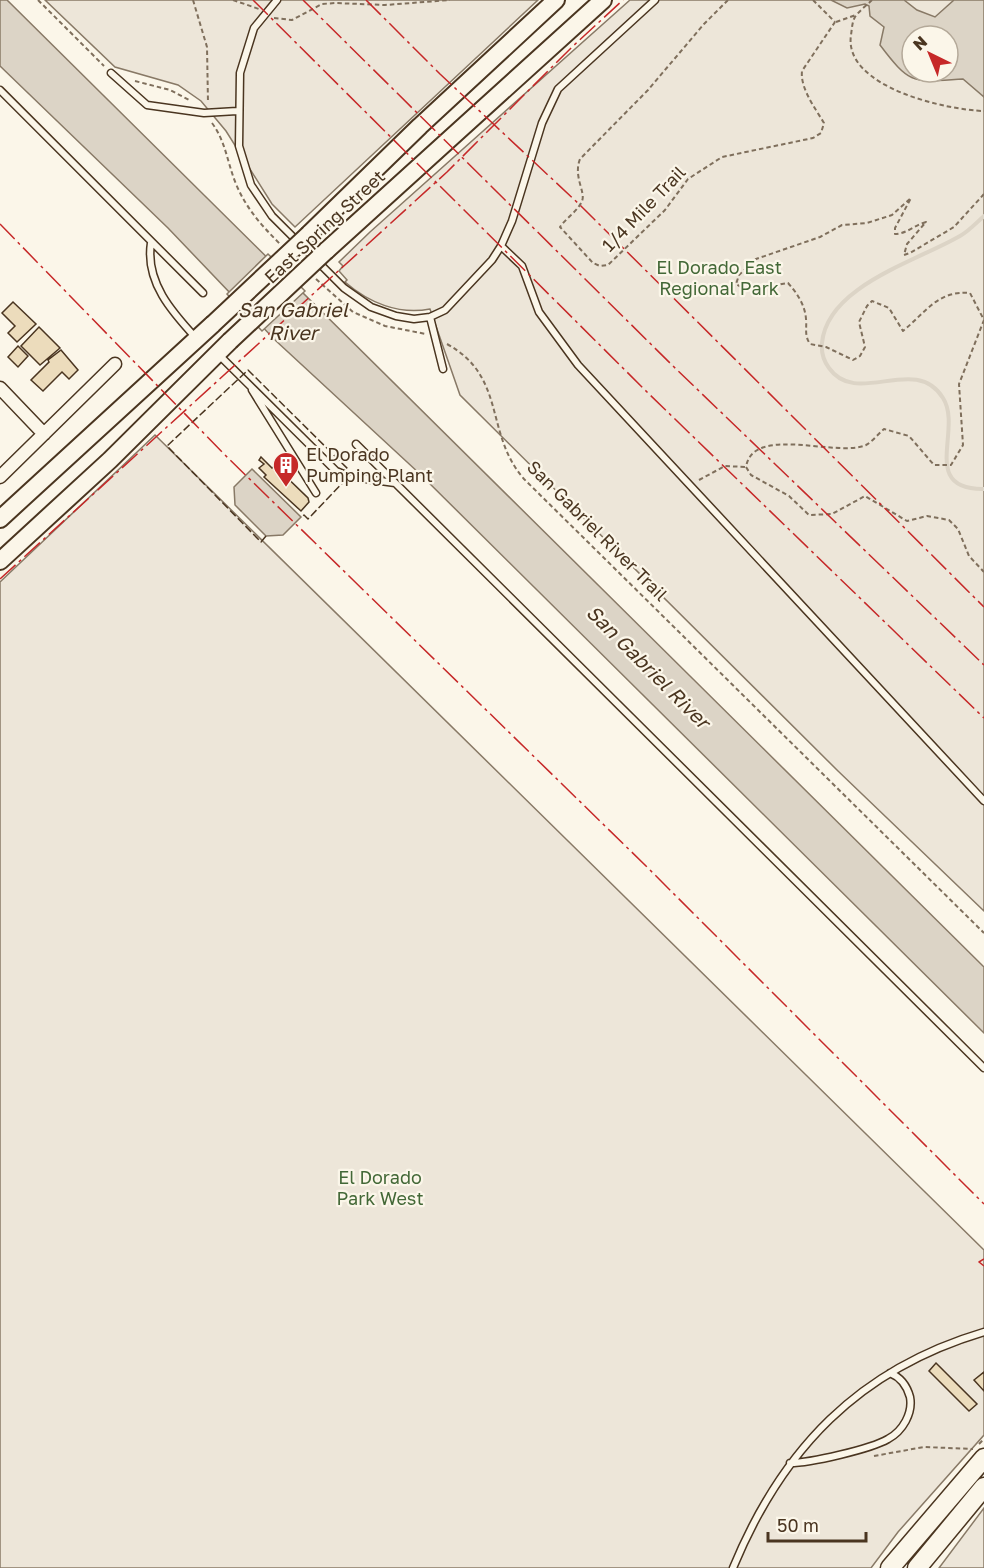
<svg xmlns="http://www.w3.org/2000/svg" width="984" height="1568" font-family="'Golos Text',sans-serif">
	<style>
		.green { fill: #ede6d9; stroke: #887966; stroke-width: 1.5; fill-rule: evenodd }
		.water { fill: #dcd4c6; stroke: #887966; stroke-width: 1.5; fill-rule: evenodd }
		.pier { fill: #fbf6e9; stroke: #887966; stroke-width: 1.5 }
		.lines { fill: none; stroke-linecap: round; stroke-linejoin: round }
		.stream { stroke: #dcd4c6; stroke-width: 4 }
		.building { fill: #ecdcbc; stroke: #4a3520; stroke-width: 1.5 }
		.lane-casing { stroke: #4a3520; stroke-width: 9 }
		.street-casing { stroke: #4a3520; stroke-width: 15 }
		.secondary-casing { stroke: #4a3520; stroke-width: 20 }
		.primary-casing { stroke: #4a3520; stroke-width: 21 }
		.path { stroke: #7f6f5c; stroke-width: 2; stroke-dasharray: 4.5 3; stroke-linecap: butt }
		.lane { stroke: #fbf6e9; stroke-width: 6 }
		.street { stroke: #fbf6e9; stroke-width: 12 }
		.secondary { stroke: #fbf6e9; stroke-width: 16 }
		.primary { stroke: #fbf6e9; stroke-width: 18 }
		.secondary-bridge-casing { stroke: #4a3520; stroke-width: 20; stroke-linecap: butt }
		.secondary-bridge { stroke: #fbf6e9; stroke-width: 16 }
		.fence { stroke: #4a3520; stroke-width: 1.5; stroke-dasharray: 8 3; stroke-linecap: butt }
		.power { stroke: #c62828; stroke-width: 1.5; stroke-dasharray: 21 4.5 3 4.5; stroke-linecap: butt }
		.labels { text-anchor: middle; stroke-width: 4.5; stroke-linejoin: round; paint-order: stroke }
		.street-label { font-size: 18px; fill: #4a3520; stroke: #fbf6e9 }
		.park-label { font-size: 18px; fill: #436837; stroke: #fbf6e9 }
		.poi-label { font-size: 18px; fill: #4a3520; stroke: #fbf6e9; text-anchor: start }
		.water-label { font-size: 20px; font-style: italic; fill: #4a3520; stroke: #fbf6e9 }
	</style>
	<rect width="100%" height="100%" fill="#fbf6e9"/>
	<path class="green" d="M45 0H538L295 227 272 204 226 131 201 101 178 85 115 67Z
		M630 0H984V911L838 771 460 395 430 309C399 315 369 303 345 282L347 280 339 271 343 266 339 262 370 232ZM912 36H948V72H912Z
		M155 435 984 1250V1435L898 1532 871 1568H0V582Z
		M984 1508V1568H939Z"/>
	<path class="water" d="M0 0H7L984 967V1033L420 474 275 340 168 228 0 66Z
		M831 0H904L917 10 935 17 954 0H984V97L963 79C913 82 911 86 880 45L884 27 870 16 869 6 865 4 847 8ZM912 36H948V72H912Z
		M252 469 301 517 283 535 266 536 235 505 234 487Z"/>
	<path class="pier" d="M268 254 305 291 262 331 227 294Z"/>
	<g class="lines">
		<path class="stream" d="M984 216C976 223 969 231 960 236 917 261 827 286 822 343 821 353 823 360 829 368 857 408 915 353 943 398 963 429 919 490 984 489"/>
	</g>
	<path class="building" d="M13 302 36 324 17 342 8 333 15 326 2 313Z
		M39 327 60 348 40 365 21 346Z
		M18 346 28 356 18 367 8 357Z
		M61 350 78 370 69 379 62 372 43 391 31 380 49 362 48 360Z
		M261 457 272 468 275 466 308 498 309 502 301 511 264 477 266 475 259 468 264 464 259 460Z
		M936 1363 977 1404 969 1411 929 1371Z
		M984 1372V1391L974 1380Z"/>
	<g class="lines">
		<g class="lane-casing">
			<path id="lane" d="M277 0 254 28 240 73 239 146 251 185 272 216 344 288 371 307 396 316 414 319 430 317 445 310 492 260 501 246 512 221 542 123 558 89 655 0
				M111 73 147 105 204 113 237 111
				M0 90 203 293
				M151 243C145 282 172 312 196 338
				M501 246 522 266 539 312 578 365 984 801
				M430 317 443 369
				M218 354 336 471 351 477 395 483
				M252 390 316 493
				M356 444 984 1068
				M790 1463C810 1463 871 1449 888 1439 903 1431 913 1413 910 1397 907 1386 900 1377 890 1373
				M733 1568C782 1449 859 1369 984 1332"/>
		</g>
		<g class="street-casing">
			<path id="street" d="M0 388 44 434
				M0 477 115 364"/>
		</g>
		<g class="secondary-casing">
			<path id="secondary" d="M309 234 420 126 556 0
				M326 251 603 0
				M0 519 213 324
				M0 561 110 460 230 341"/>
		</g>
		<g class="primary-casing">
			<path id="primary" d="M890 1568 984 1458
				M917 1568 984 1487"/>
		</g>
		<path class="path" d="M38 0 104 66
			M193 0 207 47 208 103
			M233 0 259 9
			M728 0 704 24 648 90 580 159C573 177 586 192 582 201 578 211 566 218 560 227L593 263 600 266 608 265 665 210 688 179 722 157 813 138 821 133 824 123C815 108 800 88 802 71L835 22
			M813 0 835 22
			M872 0C867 5 859 11 855 17 852 22 852 29 851 35 843 87 946 110 984 111
			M274 18 292 20 322 4 335 3 385 5 450 0
			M836 22 856 15
			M135 81 170 90 189 100
			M212 123C226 142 227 162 236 184 246 208 261 225 280 244
			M984 194 954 227 910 253 904 255 907 244 926 222C915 225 906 234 895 234V228L911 198 892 215 867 223 842 225 820 237 756 259 739 275 736 284 746 290 788 283C797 293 805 305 806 319 807 328 804 335 810 344L826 347 853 360 860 356 865 347 859 322 867 306 872 301 889 308 903 331C926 312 938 290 970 293L984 320 959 384 963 445 951 465H934L909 436 884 429C878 434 872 442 866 445 837 458 753 424 746 467L751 475 789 496 809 515 832 514 865 496 907 521 927 516 949 520 958 529 969 556 984 572
			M316 279 353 312 385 326 426 334
			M447 344C507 377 484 433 524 479L984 933
			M699 480 725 466 746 467
			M979 1444 984 1439
			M874 1456 924 1447 973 1449"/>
		<use href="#lane" class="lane"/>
		<use href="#street" class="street"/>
		<use href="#secondary" class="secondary"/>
		<use href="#primary" class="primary"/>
		<g class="secondary-bridge-casing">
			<path id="secondary-bridge" d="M213 324 309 234
				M230 341 326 251"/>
		</g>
		<use href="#secondary-bridge" class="secondary-bridge"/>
		<path class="fence" d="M266 536 261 542 167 446 248 370 352 473 308 519 304 515 301 517"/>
		<path class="power" d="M253 0 648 393 984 718
			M303 0 673 366 984 665
			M366 0 440 74 580 205 984 607
			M0 224 224 454 646 866 984 1204
			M0 579 447 172 572 47 623 0
			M984 1259 979 1262 984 1266"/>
	</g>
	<defs>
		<g id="building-pin" transform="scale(1.35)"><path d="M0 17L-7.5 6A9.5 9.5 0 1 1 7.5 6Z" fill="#c62828" stroke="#fbf6e9"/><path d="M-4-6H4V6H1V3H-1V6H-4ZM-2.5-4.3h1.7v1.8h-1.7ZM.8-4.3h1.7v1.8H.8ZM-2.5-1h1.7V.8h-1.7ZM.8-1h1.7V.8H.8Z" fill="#fff"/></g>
	</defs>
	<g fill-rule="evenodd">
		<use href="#building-pin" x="286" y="465"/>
	</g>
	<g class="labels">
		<g class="street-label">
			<text transform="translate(644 209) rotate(-46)" y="6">1/4 Mile Trail</text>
			<text transform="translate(325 227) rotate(-43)" y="6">East Spring Street</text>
			<text transform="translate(597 531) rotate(45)" y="6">San Gabriel River Trail</text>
		</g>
		<g class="park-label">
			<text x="719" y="274">El Dorado East<tspan x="719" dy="21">Regional Park</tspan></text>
			<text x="380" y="1184">El Dorado<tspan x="380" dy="21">Park West</tspan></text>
		</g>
		<g class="poi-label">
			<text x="306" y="461">El Dorado<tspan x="306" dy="21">Pumping Plant</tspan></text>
		</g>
		<g class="water-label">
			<text x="293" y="317">San Gabriel<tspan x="293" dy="23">River</tspan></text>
			<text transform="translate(648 667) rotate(45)" y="7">San Gabriel River</text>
		</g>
	</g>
	<g transform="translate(930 54) rotate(317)"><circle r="28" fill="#fbf6e9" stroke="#b4a999" stroke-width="1.5"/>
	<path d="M0-4.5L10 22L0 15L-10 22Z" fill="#c62828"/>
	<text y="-9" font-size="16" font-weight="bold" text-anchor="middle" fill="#4a3520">N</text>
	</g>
	<path d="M768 1532v9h98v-9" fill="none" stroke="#4a3520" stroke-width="3"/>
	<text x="777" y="1532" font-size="18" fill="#4a3520" stroke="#fbf6e9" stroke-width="4.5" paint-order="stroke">50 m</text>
</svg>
